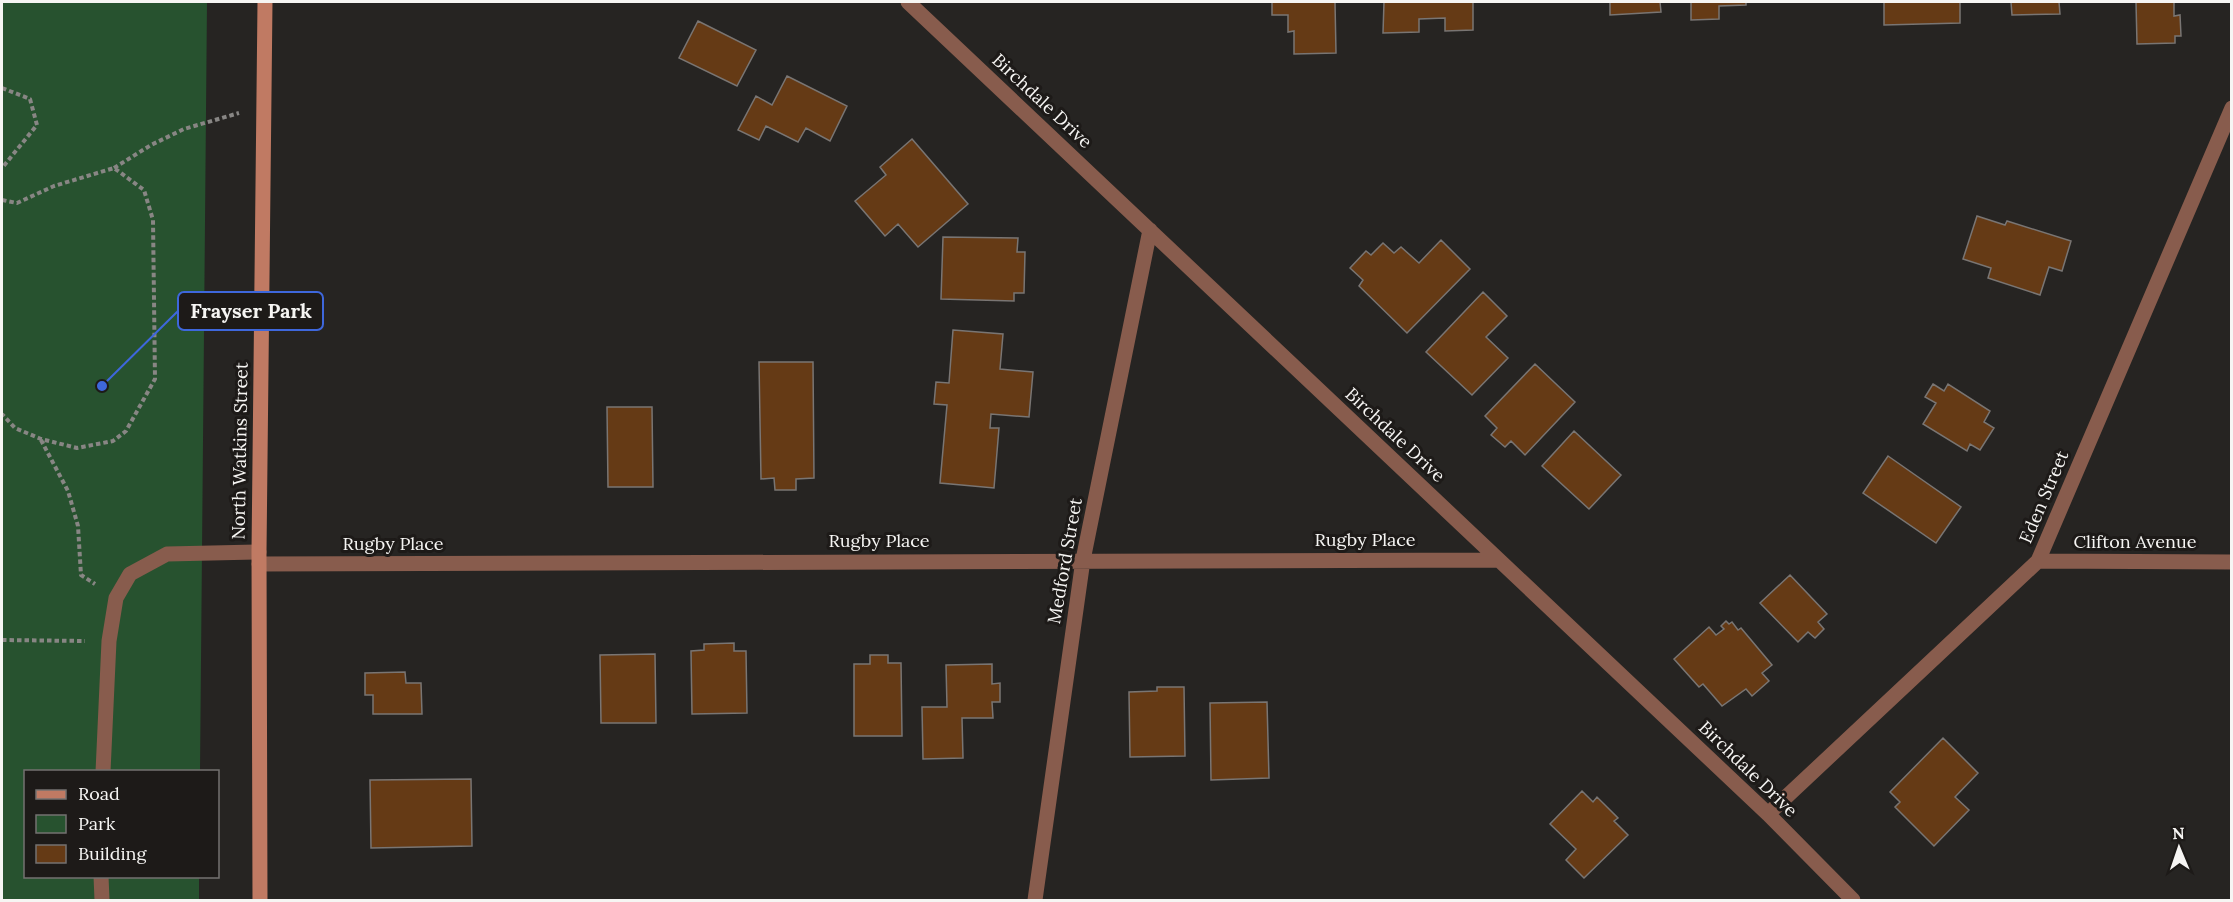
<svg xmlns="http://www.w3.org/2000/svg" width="2233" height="902" font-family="Lora,serif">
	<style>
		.green { fill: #27522f }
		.building { fill: #653a15; stroke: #797573; stroke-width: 1.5 }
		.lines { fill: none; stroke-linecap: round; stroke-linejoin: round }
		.path { stroke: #888684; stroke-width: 4; stroke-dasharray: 4.5 3; stroke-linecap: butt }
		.service { stroke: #885c4d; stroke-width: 15 }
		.minor { stroke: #885c4d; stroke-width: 15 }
		.secondary { stroke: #c07a63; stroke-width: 15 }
		.labels { text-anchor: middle; stroke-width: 6; stroke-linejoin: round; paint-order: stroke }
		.street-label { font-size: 18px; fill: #f6f5f3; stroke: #1d1a18 }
		.leader { fill: none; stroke: #3e67dc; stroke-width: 2 }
		.callout-dot { fill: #3e67dc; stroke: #1d1a18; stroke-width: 2 }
		.callout { fill: #1d1a18; stroke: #3e67dc; stroke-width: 2 }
		.callout-label { font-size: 20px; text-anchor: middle; font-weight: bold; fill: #f6f5f3 }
	</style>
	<rect width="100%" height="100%" fill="#262422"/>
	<path class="green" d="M2 2H207L200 771 26 772V876L199 877V900H2Z"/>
	<path class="building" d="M1272 2H1335L1336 53 1294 54V31L1288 32V15H1272Z
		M1384 2H1473V30L1445 31V18L1419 19V32L1383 33Z
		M1610 2H1660L1661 12 1610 15Z
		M1691 2H1746V5L1719 6V19L1691 20Z
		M1884 2H1960V23L1884 25Z
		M2011 2H2059L2060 14 2012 15Z
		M2136 2H2174V16L2180 15 2181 36H2175V43L2137 44Z
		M698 21 756 50 737 86 679 58Z
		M787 76 847 106 830 141 806 128 798 142 766 126 759 140 738 130 756 96 772 105Z
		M912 139 968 204 918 247 898 224 885 236 855 201 886 175 880 167Z
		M1977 216 2005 225 2007 221 2071 241 2062 271 2049 267 2040 295 1988 278 1991 268 1963 259Z
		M943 237 1018 238 1017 252H1025L1024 293H1014V301L941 299Z
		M1441 240 1470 269 1407 333 1359 286 1363 280 1350 268 1366 251 1371 255 1383 243 1394 253 1401 247 1419 263Z
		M1483 292 1507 316 1486 337 1508 358 1472 395 1426 352Z
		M953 330 1003 334 1000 369 1033 372 1029 417 991 414 990 428H999L994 488 940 483 947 405 934 404 936 382 949 383Z
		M759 362H813L814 478 796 479V490H775L774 478 761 479Z
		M1535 364 1575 402 1525 455 1511 441 1505 447 1491 435 1497 428 1485 416Z
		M1933 384 1944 391 1948 384 1990 411 1984 422 1994 428 1980 450 1970 444 1967 451 1923 424 1936 403 1925 397Z
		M607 407H652L653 487H608Z
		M1574 431 1621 475 1589 509 1542 466Z
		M1888 456 1961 507 1936 543 1863 493Z
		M1790 575 1827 614 1818 622 1824 629 1815 638 1808 632 1798 642 1760 603Z
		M1726 621 1729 624 1732 622 1738 630 1741 628 1772 665 1762 673 1769 681 1752 696 1746 689 1722 706 1703 684 1699 687 1674 659 1709 627 1716 635 1724 629 1721 626Z
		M734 643V651H746L747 713 692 714 691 651 704 650V644Z
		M655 654 656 723H601L600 655Z
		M870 655H888V663H901L902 736H854V664H870Z
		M992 664V684L1000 683V702H992L993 718H962L963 758 923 759 922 707H947L946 665Z
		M405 672 406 683H421L422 714H373V695H365V673Z
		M1157 687H1184L1185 756 1130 757 1129 692 1157 691Z
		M1267 702 1269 778 1211 780 1210 703Z
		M1943 738 1978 773 1955 797 1969 810 1934 846 1895 807 1900 802 1890 792Z
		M471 779 472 846 371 848 370 780Z
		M1582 791 1593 802 1597 797 1618 818 1614 821 1628 835 1584 878 1566 860 1576 849 1550 824Z"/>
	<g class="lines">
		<path class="path" d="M2 88 30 99 37 125 2 168
			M114 168 151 145 184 129 239 113
			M2 200 17 203 54 186 114 168 144 190 153 220 155 379 126 431 113 441 77 448 41 439 15 428 2 414
			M41 440 68 491 78 526 81 575 95 584
			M2 640 85 641"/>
		<path class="service" d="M103 772 109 641 116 598 130 574 167 554 259 552
			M101 876 102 900"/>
		<path class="minor" d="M908 2 1768 814 1853 900
			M2038 561 2232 562
			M259 564 1498 560
			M1768 814 2038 561 2232 108
			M1035 900 1083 560 1150 230"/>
		<path class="secondary" d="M260 900 259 552 265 2"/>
	</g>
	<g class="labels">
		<g class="street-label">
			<text transform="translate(1042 101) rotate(43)" y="6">Birchdale Drive</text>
			<text transform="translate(1395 435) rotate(43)" y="6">Birchdale Drive</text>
			<text transform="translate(240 451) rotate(-89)" y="6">North Watkins Street</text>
			<text transform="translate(2044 497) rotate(-67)" y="6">Eden Street</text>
			<text x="1365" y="546">Rugby Place</text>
			<text x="879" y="547">Rugby Place</text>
			<text x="2135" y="548">Clifton Avenue</text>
			<text x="393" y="550">Rugby Place</text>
			<text transform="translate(1065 561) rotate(-80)" y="6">Medford Street</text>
			<text transform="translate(1748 769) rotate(44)" y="6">Birchdale Drive</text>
		</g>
	</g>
	<path class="leader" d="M102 386L178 311"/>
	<circle class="callout-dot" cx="102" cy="386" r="6"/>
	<rect class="callout" x="178" y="292" width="145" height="38" rx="6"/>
	<g class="callout-label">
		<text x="251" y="318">Frayser Park</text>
	</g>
	<rect width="2233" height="902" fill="none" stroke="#f6f5f3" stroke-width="6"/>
	<rect x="24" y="770" width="195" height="108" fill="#1d1a18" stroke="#747270" stroke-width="1.5"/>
	<rect x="36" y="790" width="30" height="9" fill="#c07a63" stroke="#747270" stroke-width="1.5"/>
	<text x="78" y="800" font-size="18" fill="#f6f5f3">Road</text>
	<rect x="36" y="815" width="30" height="18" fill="#27522f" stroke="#747270" stroke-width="1.5"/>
	<text x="78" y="830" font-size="18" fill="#f6f5f3">Park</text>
	<rect x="36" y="845" width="30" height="18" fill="#653a15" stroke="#747270" stroke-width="1.5"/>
	<text x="78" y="860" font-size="18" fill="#f6f5f3">Building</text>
	<g transform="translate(2179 848) rotate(358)" stroke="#1d1a18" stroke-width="4.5" paint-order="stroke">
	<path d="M0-4.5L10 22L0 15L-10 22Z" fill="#f6f5f3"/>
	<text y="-9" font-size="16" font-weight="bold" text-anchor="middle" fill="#f6f5f3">N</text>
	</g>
</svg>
